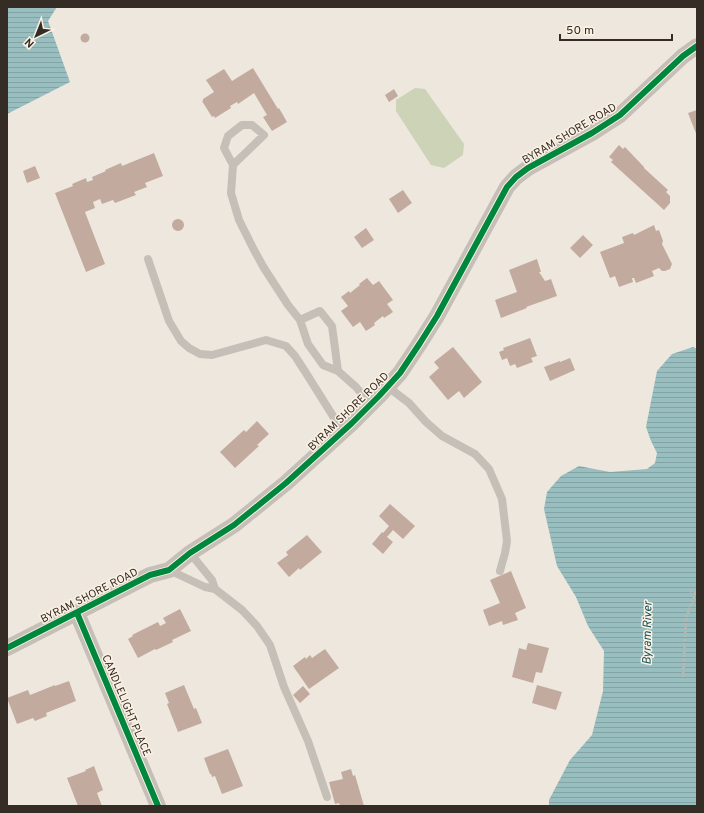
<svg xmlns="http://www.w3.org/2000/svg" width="704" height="813" font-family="Overpass,sans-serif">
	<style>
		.pitch { fill: #ccd3b7 }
		.water { fill: url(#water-rules) }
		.building { fill: #c2ab9e }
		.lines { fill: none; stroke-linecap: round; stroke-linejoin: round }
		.path { stroke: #beb7b0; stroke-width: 2.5; stroke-dasharray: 2 2; stroke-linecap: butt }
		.lane { stroke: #c6bfb7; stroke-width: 8 }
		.street { stroke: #c6bfb7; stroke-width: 16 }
		.cycleway-casing { stroke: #fbf2e4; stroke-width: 8 }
		.cycleway { stroke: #00873e; stroke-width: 6 }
		.labels { text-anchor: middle; stroke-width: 3; stroke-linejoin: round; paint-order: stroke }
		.street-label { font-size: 11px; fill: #362c26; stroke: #fbf2e4 }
		.water-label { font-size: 12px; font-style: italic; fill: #18525b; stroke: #fbf2e4 }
	</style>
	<defs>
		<pattern id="water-rules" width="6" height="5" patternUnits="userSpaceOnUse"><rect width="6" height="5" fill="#99bebf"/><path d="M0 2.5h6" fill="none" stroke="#84a3a4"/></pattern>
	</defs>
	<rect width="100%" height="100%" fill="#ede7de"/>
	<path class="pitch" d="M415 88 425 89 464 144 463 155 444 168 431 165 396 111V100Z"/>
	<path class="water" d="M7 7H57L48 21 70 82 7 114Z
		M693 347 697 349V806H549V800L570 760 592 735 603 691 604 651 588 626 576 597 557 566 544 509 547 492 561 476 579 466 610 472 647 469 655 463 657 453 651 441 646 427 657 371 672 354Z"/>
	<path class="building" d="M80.5 38a4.5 4.5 0 1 1 9 0a4.5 4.5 0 1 1-9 0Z
		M253 68 278 109 279 108 287 122 272 131 263 117 267 115 254 93 238 104 237 102 230 106 231 108 215 118 214 116 212 117 202 101H203V99L214 92 206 80 224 69 232 81Z
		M394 89 398 96 389 102 385 95Z
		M697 110V136L688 113Z
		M619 145 623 149 625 147 644 167V168L668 190 666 192 670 196V203L664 210 611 162 613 160 609 157Z
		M154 153 163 176 145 183 147 187 134 192 136 195 115 203 113 200 102 204 100 199 93 202 95 208 85 212 105 264 86 272 55 193 73 186 72 184 86 178 87 182 93 180 92 177 106 171 105 170 121 163 122 166Z
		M35 166 40 178 27 183 23 171Z
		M403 190 412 203 398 213 389 199Z
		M172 225a6 6 0 1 1 12 0a6 6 0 1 1-12 0Z
		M654 225 656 231 659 230 663 241 662 244 672 264 670 269 665 271H662L659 268 652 271 654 276 636 283 634 278H632L633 282 619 287 615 276 610 278 600 252 624 243 622 237 633 233 634 235Z
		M366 228 374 240 362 248 354 237Z
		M583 235 593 245 580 258 570 248Z
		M537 259 541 272H539L545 281 551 279 557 296 526 307 527 308 501 318 495 300 517 292 509 270Z
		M367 278 373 285 379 281 393 300 387 304 393 312 384 318 383 316 374 323 375 325 366 331 360 322 353 327 341 311 348 306 341 297 349 291 350 293 360 285 359 284Z
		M530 338 537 356 531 358 533 362 517 368 515 364 510 366 507 358 502 360 499 352 504 350 503 348Z
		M453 347 482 382 464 398 459 391 448 400 429 377 439 368 434 362Z
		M570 358 575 370 550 381 544 367 560 361V362Z
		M257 421 269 434 257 445 259 446 235 468 220 452 244 430 246 432Z
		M390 504 415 526 403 539 393 530 387 537 393 542 383 554 372 544 382 532 383 533 389 526 379 516Z
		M307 535 322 552 300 570 299 568 289 577 277 563 288 555 286 552Z
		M511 571 526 608 515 613 518 620 503 625 502 621 489 626 483 610 500 603 490 580Z
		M180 609 191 631 172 640 173 642 156 650 155 649 138 658 128 639 133 636 132 635 158 622 160 626 166 623 163 618Z
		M528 643 549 648 542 673 536 672 533 683 512 677 519 648 526 650Z
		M325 649 339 668 309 689 293 666 305 657 306 659 310 655 312 658Z
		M69 681 76 701 46 713 47 716 35 721 33 718 17 724 7 698 28 690 30 695 55 685V686Z
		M184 685 194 709 196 708 202 723 178 732 167 704 169 703 165 693Z
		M537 685 562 692 556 710 532 703Z
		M303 686 310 694 300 703 293 695Z
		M228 749 243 786 222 794 215 776 212 777 211 774H210L204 758Z
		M94 766 103 790 97 793 102 806H78L67 778 86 771 85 770Z
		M351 769 353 776 355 775 364 806H340L339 803 335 804 329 782 343 779 341 772Z"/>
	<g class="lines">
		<path class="path" d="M696 563H697
			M690 591 697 593
			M683 677 686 618 696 592"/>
		<path class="lane" d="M233 165 264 135 252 125H242L228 136 224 148 233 165 231 193 239 220 254 250 264 268 288 305 300 320 320 311 332 326 338 371 356 387 371 405
			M148 259 169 321 181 341 189 348 200 354 212 355 266 340 286 346 295 356 306 373 343 432
			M300 320 308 344 323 365 338 371
			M388 387 409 403 426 422 442 436 475 454 489 469 502 499 507 541 505 553 500 571
			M169 570 205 587 215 589 212 580 190 553
			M215 589 242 610 257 626 270 645 284 687 308 741 327 797"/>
		<path class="street" d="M77 613 158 806
			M7 648 150 575 169 570 190 553 234 525 286 483 352 423 379 396 400 373 420 343 437 316 507 187 516 177 528 168 592 133 620 115 683 56 697 46"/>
		<g class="cycleway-casing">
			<path id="cycleway" d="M77 613 158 806
				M7 648 150 575 169 570 190 553 234 525 286 483 352 423 379 396 400 373 420 343 437 316 507 187 516 177 528 168 592 133 620 115 683 56 697 46"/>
		</g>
		<use href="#cycleway" class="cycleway"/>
	</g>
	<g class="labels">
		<g class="street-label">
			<text transform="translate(569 133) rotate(-31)" y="4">BYRAM SHORE ROAD</text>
			<text transform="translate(348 411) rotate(-44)" y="4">BYRAM SHORE ROAD</text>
			<text transform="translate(89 595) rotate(-27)" y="4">BYRAM SHORE ROAD</text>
			<text transform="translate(127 705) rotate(67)" y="4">CANDLELIGHT PLACE</text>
		</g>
		<g class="water-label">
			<text transform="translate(647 633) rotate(-89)" y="4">Byram River</text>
		</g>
	</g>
	<rect width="704" height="813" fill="none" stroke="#362c26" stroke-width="16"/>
	<g transform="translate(36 36) rotate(223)" stroke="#fbf2e4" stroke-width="3" paint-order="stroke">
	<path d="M0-3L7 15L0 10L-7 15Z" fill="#362c26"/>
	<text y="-6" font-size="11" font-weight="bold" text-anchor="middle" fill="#362c26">N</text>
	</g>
	<path d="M560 34v6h112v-6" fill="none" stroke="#362c26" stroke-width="2"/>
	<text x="566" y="34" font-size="12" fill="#362c26" stroke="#fbf2e4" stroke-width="3" paint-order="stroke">50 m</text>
</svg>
